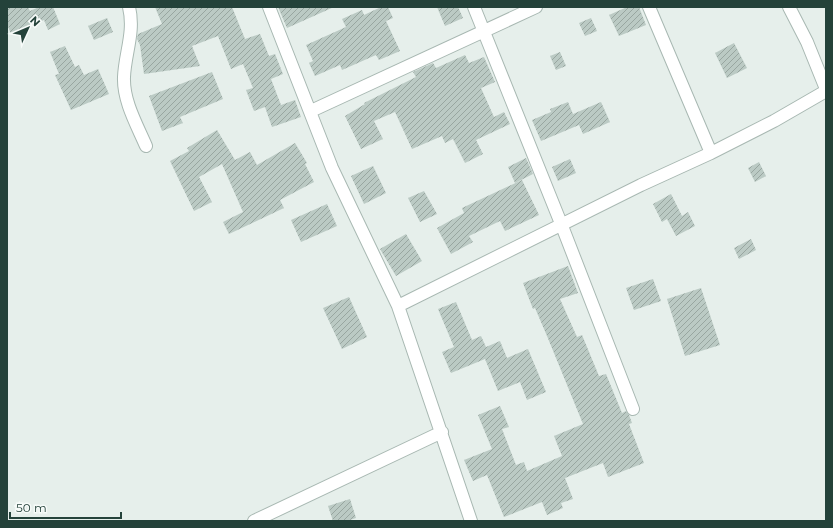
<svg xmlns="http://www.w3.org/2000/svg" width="833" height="528" font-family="Montserrat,sans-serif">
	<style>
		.building { fill: url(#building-hatch) }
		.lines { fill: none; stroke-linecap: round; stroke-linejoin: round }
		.street-casing { stroke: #a8b8b2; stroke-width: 14 }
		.street { stroke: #fff; stroke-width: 12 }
	</style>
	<defs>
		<pattern id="building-hatch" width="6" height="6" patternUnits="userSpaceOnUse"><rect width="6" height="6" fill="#bbcac4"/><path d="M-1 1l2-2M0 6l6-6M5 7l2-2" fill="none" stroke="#98a6a0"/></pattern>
	</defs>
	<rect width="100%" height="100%" fill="#e6efeb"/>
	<path class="building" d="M7 7H28L30 11 39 7H53L60 24 48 30 44 20 11 34 7 24Z
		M155 7H232L245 39 260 34 269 56 275 54 283 74 271 79 281 105 295 100 301 117 272 127 265 107 254 111 246 90 253 88 243 64 231 69 218 36 192 46 200 66 144 74 140 45 137 39 138 34 162 24Z
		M278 7H334L287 28Z
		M381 7H388L393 18 386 21 400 51 379 60 376 55 342 70 340 65 315 76 309 63 313 61 306 45 346 27 342 19 362 10 364 15Z
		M437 7H458L463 18 445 26Z
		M627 7H639L646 25 619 36 609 15Z
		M107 18 113 32 94 40 88 26Z
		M591 18 597 31 585 36 579 23Z
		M734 43 747 68 727 78 715 53Z
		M65 46 75 67 79 65 84 75 98 69 109 94 71 110 55 75 59 74 50 52Z
		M560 52 566 66 556 70 550 56Z
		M465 55 469 63 484 57 495 82 481 88 494 117 504 112 510 124 476 140 483 154 465 163 453 139 445 143 442 136 412 149 395 112 374 121 383 139 361 149 345 116 365 104 364 103 416 77 413 72 433 63 436 68Z
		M212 72 223 99 180 117 183 123 162 131 149 96Z
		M568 102 573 114 601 102 610 122 583 134 579 125 541 141 532 120 551 112 550 109Z
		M217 130 235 160 250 152 257 165 295 143 307 163 305 164 314 182 280 200 284 208 229 234 223 222 243 212 222 164 199 177 212 202 194 211 170 161 189 151 187 148Z
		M526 158 533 174 515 183 508 167Z
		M570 159 576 173 558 181 552 167Z
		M759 162 766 176 755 182 748 168Z
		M373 166 386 193 364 204 351 176Z
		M522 180 539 215 505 231 500 221 469 236 473 242 451 254 437 228 464 213 462 208Z
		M424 191 437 214 420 222 408 198Z
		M671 194 682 216 688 212 695 226 676 236 667 219 662 222 653 204Z
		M327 204 337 226 301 242 291 220Z
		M406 234 422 261 396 276 380 249Z
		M751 239 756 250 739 259 734 248Z
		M568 266 578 293 560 299 577 337 582 335 599 376 606 374 622 413 626 411 629 415 632 423 629 424 644 463 608 477 603 463 565 478 573 499 561 503 563 508 547 515 542 502 504 517 487 475 473 481 464 460 492 449 478 415 500 406 509 427 502 429 516 465 524 462 527 471 562 456 554 436 583 424 547 336 535 308 533 309 523 283Z
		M653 279 661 301 634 310 626 288Z
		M701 288 720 345 685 356 667 299Z
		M349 297 367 337 342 349 323 308Z
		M456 302 472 340 481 336 486 347 500 341 507 358 528 349 546 392 527 400 520 382 498 391 485 359 451 373 442 352 454 347 438 309Z
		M350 499 356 518 347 521H333L328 506Z"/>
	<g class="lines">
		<g class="street-casing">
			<path id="street" d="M129 7C135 32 125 53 124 77 123 101 137 125 146 146
				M269 7 332 168 398 306 471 521
				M474 7 562 226 633 409
				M649 7 711 153
				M789 7 807 42 826 89
				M311 111 536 7
				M398 306 641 185 711 153 774 121 826 91
				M254 521 442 432"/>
		</g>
		<use href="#street" class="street"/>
	</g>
	<rect width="833" height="528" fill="none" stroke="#24423a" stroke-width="16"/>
	<g transform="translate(28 28) rotate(46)" stroke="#f7fbf9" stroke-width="3" paint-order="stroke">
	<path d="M0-3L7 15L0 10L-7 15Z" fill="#24423a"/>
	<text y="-6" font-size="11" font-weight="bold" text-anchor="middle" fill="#24423a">N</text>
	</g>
	<path d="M10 512v6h111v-6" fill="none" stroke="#24423a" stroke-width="2"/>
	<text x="16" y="512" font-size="12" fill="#24423a" stroke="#f7fbf9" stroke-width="3" paint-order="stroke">50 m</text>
</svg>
